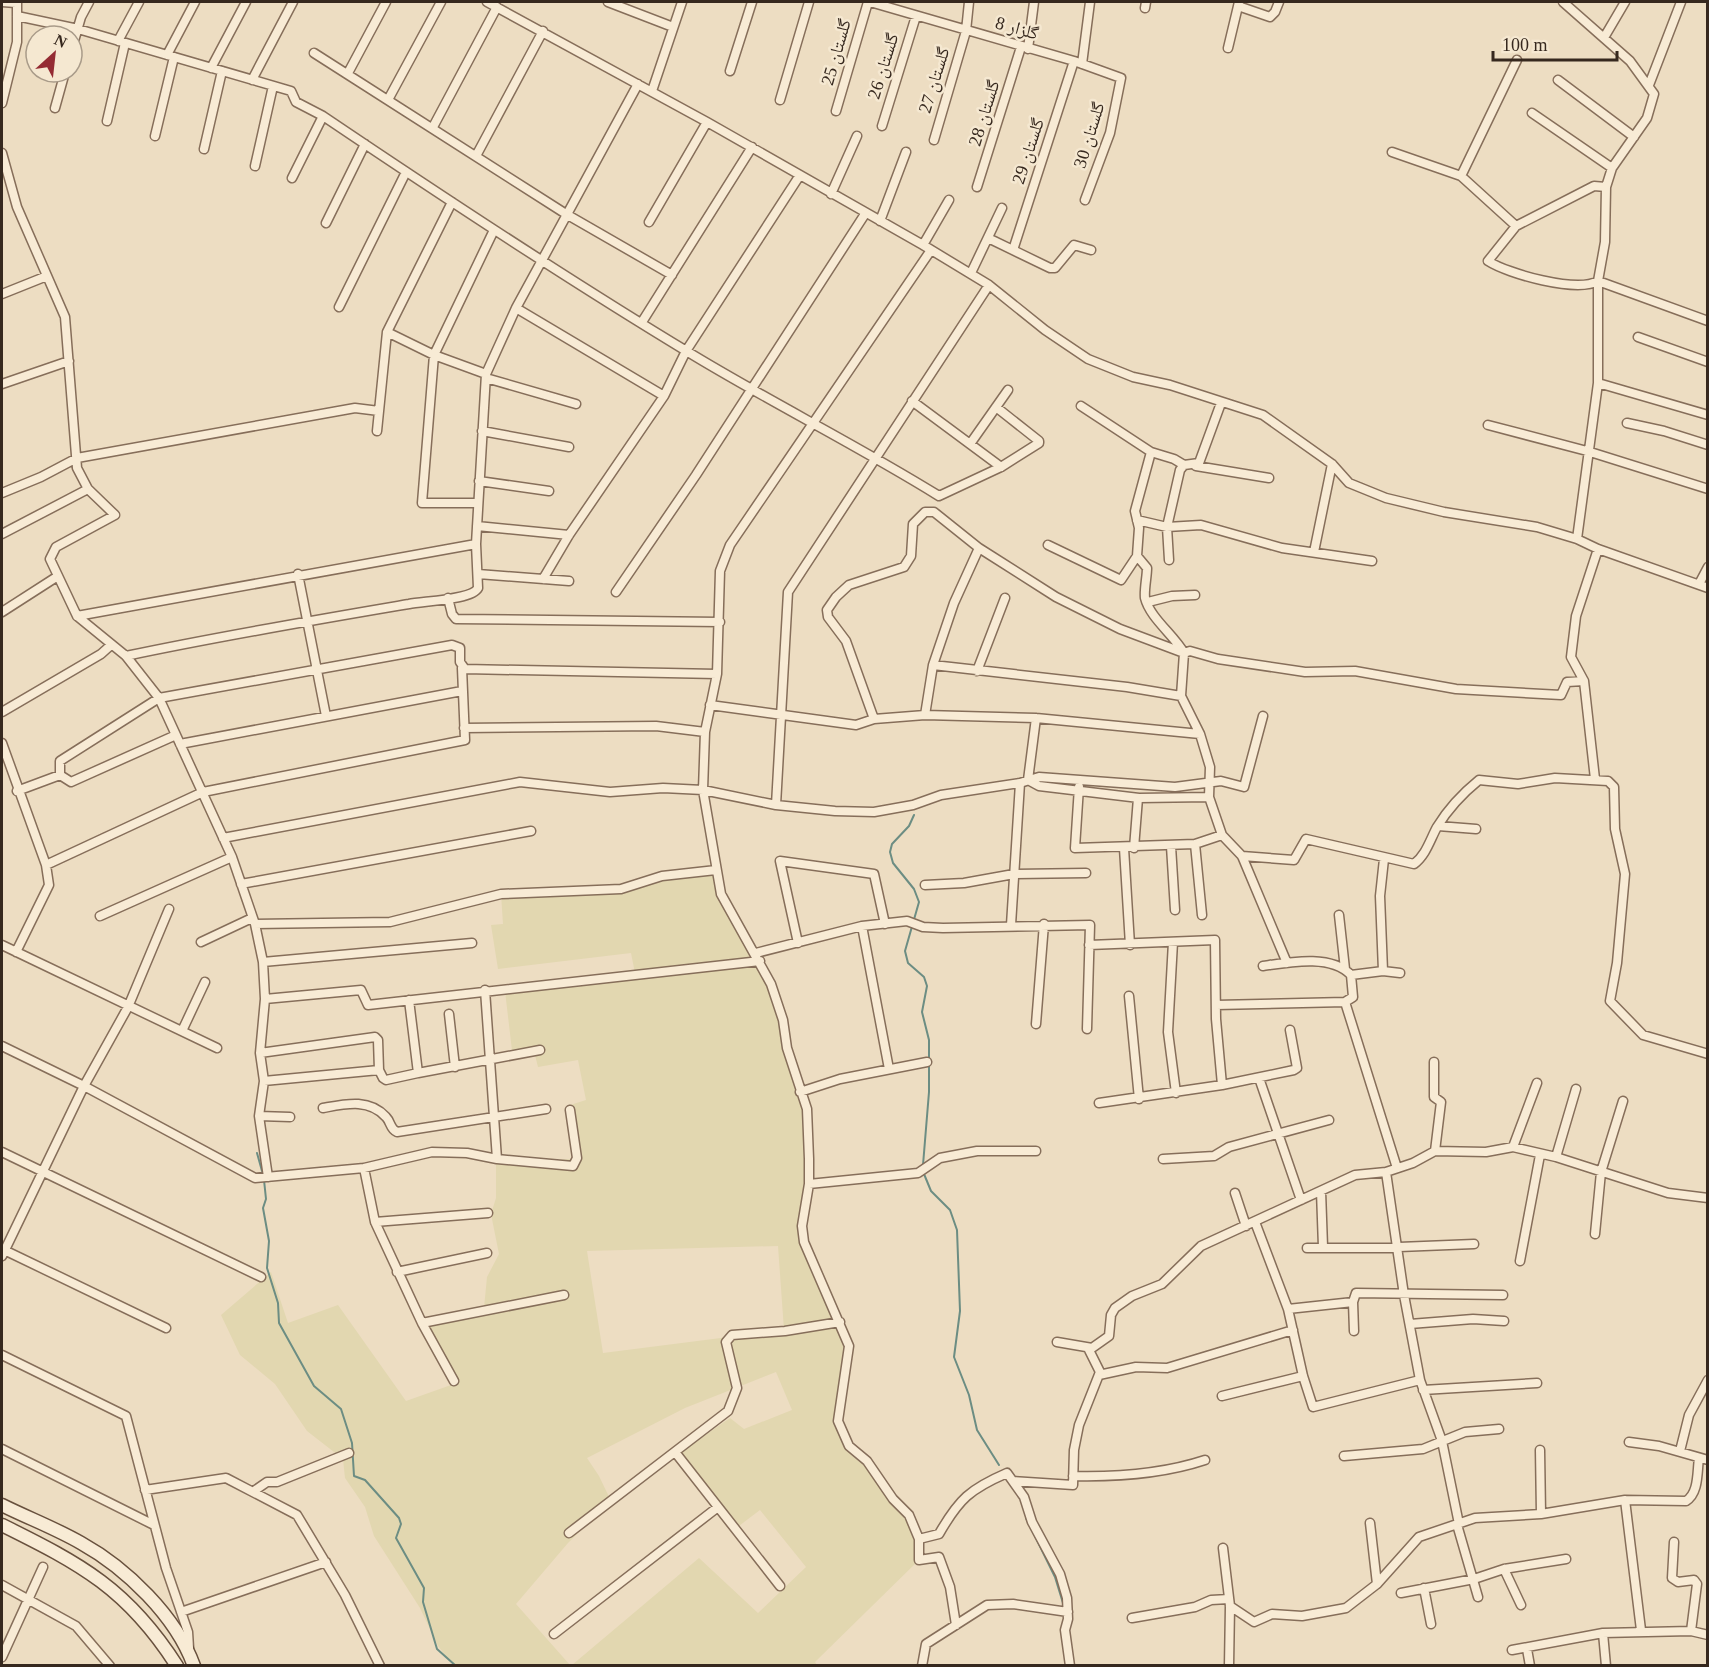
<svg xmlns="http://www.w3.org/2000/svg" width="1709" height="1667" font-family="'Times New Roman','Noto Naskh Arabic',serif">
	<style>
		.farmland { fill: #e2d7b0; fill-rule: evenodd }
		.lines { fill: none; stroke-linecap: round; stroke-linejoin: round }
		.stream { stroke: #6c8d83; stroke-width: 2 }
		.street-casing { stroke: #866e5a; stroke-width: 11 }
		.secondary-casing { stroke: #68503d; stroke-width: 15 }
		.street { stroke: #f8ebd5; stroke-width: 8 }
		.secondary { stroke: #f8ebd5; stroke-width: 12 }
		.labels { text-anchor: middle; stroke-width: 5; stroke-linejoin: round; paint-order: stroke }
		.street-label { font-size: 18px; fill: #36281e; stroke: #f5e8d1 }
	</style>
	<rect width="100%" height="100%" fill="#edddc2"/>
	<path class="farmland" d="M716 870 721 894 760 960 807 1109 809 1159 802 1226 849 1346 838 1421 844 1436 909 1515 919 1539V1560L815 1662 817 1665H572L699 1558 758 1613 806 1567 760 1510 731 1532 675 1456 730 1418 744 1429 792 1410 776 1372 685 1408 587 1458 599 1476 611 1501 568 1543 516 1604 570 1665H453L438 1646 420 1608 374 1536 365 1507 345 1478 343 1459 307 1431 275 1384 240 1355 221 1315 271 1272 288 1323 338 1305 406 1401 451 1385 426 1322 484 1308 487 1277 499 1254 491 1214 496 1198V1163L572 1159 567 1106 586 1100 578 1060 538 1067 535 1055 513 1059 505 991 635 973 631 953 498 969 491 925 503 924 501 894 645 883ZM778 1246 784 1330 603 1353 587 1251Z"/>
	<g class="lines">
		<path class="stream" d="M914 815 909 826 892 844 890 852 893 863 914 889 919 902 905 951 908 963 924 977 927 986 922 1012 929 1040V1092L923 1165
			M257 1153 262 1171
			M924 1174 931 1191 950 1210 957 1230 960 1311 954 1357 969 1395 977 1430 999 1465
			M264 1180 266 1199 263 1208 269 1241 267 1268 278 1303 279 1323 314 1386 341 1409 352 1443 354 1476 365 1480 399 1518 401 1524 396 1538 424 1588 423 1602 437 1649 456 1666
			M1026 1518 1055 1577 1063 1603"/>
		<g class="street-casing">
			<path id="street" d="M2 2 16 3
				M487 2 707 122 923 245 989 285 1045 330 1088 359 1133 377 1170 385 1263 415 1332 464 1349 483 1386 498 1444 512 1537 527 1577 539 1598 549 1708 588
				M608 2 673 27
				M870 2 1074 61 1121 78 1110 133 1085 200
				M1563 2 1630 61 1654 94 1647 118 1612 168 1606 187 1605 242 1598 281V383L1577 539
				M1238 6 1270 17 1275 12 1279 2
				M1145 8 1146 2
				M17 16 78 29 291 91 296 102 323 116C443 197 564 277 688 352 770 402 857 445 939 496L1001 467 1039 443V441L996 407
				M1605 36 1625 2
				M118 41 139 2
				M72 48 81 17 89 2
				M1228 48 1239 2
				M1028 49 1034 2
				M314 53 566 214 672 275
				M167 55 195 2
				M1082 64 1090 2
				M211 68 246 2
				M730 71 752 2
				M348 73 386 2
				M252 80 293 2
				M1558 80 1634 137
				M1649 85 1681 2
				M652 91 682 2
				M389 98 441 2
				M780 100 809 2
				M2 103 17 42V2
				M55 108 65 72
				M836 111 868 2
				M1532 113 1612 168
				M107 121 125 43
				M882 126 916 16
				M433 127 497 7
				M155 136 174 57
				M934 140 966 31 969 2
				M204 149 222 71
				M1392 152 1461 176 1516 226
				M2 153 17 207 65 317 77 468 88 489 115 515 56 547 50 559 77 616 126 656 159 698 232 857 255 924 263 962 265 999 260 1053 264 1081 259 1116 268 1177
				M476 156 543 31
				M255 166 273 86
				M1461 176 1517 60
				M292 178 323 116
				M977 187 1021 47
				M1606 187 1594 186 1516 226 1488 261C1508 274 1577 293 1598 281L1708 321
				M831 194 857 136
				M880 221 906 152
				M649 222 707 122
				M326 223 365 144
				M988 238 1050 268H1055L1074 245 1091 250
				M923 245 949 200
				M931 250 730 545 720 571 717 674 705 732 703 790 721 894 771 984 783 1020 787 1048 807 1109 809 1159V1184L802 1226 804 1242 849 1346 838 1421 849 1446 867 1461 893 1499 909 1515 919 1539V1560L939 1557 950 1587 956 1625
				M1013 250 1074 61
				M971 273 1002 208
				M2 294 47 276
				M339 307 406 172
				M516 308 664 396
				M642 322 752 147
				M387 332 434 355 486 374
				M1638 337 1708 362
				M486 378 576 404
				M1598 383 1708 415
				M2 384 69 361
				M912 401 1001 467
				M1081 406 1151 452 1174 459 1184 465
				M1627 423 1664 431 1708 445
				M1488 425 1587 451 1708 489
				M377 431 387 332 452 202
				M482 431 569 447
				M970 444 1008 390
				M1151 452 1135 511 1139 528 1137 556 1147 568C1147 577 1144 589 1145 598 1150 618 1174 635 1184 653L1190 651 1218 659 1305 672 1355 671 1456 689 1561 695 1567 682 1584 681
				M1196 466 1269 478
				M479 481 549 491
				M2 493 41 477 77 458 355 408 379 411
				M478 503H422L434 355 494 230
				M1137 520 1167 527 1201 525 1282 548 1372 561
				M477 526 569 535
				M2 534 88 489
				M1048 545 1121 580 1137 556
				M1314 552 1332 464
				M1169 560 1167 527 1180 470 1184 465 1199 463 1221 403
				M298 574 326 716
				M478 574 569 581
				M543 579 569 535 664 396 686 351 800 175
				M1699 584 1708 567
				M616 592 696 475 865 214
				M448 598 452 614 456 619 720 622
				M1148 602 1172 596 1195 595
				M2 612 58 576
				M77 616 476 544
				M126 656C220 636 315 620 409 604 424 601 472 600 478 588L476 544 486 374 516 308 638 84
				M933 665 1127 687 1181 696
				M977 671 1005 598
				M710 705 856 725 874 719 925 715 1036 718 1200 734 1181 696 1184 653 1120 629 1056 597 979 548 954 603 933 665 925 715
				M2 712 101 654 111 645
				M1036 718 1028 780 1039 786 1139 798 1209 797
				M874 719 846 641 828 617 827 610 836 597 849 585 904 567 911 556 913 524 925 512H934L979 548
				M464 728 656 726 705 732
				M1200 734 1210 767 1209 797 1222 835 1242 856 1287 963
				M2 743 46 865 49 885 16 952
				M180 744 462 691
				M60 775V761L159 698 452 645 460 648V662L465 669 717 674
				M1595 779 1584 681 1571 657 1576 616 1598 549
				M1079 787 1075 848 1195 844 1222 835
				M17 791 60 775 71 782 176 735
				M776 805 788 592 989 285
				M1438 826 1476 829
				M223 838 520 782 610 792 663 788 703 790 776 805 835 811 874 812 913 805 941 795 1020 783 1039 777 1175 787 1221 781 1244 787 1263 716
				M1195 844 1202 915
				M1171 846 1175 910
				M1124 848 1130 945
				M1134 848 1138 798
				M1242 856 1294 860 1306 839 1414 864C1426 855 1430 840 1437 827 1448 809 1463 793 1479 780L1518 784 1555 778 1608 781 1614 787 1615 829 1625 874 1617 963 1610 1001 1643 1035 1708 1054
				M46 865 203 792 465 740 462 668
				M241 884 531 831
				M925 885 964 883 1014 874 1086 873
				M1339 915 1345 969
				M100 916 232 857
				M255 924 390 922 501 894 621 889 662 876 716 870
				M1011 925 1020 783
				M862 926 889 1069
				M201 942 252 918
				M1173 942 1168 1032 1176 1093
				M798 943 780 861 874 874 885 924
				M2 945 217 1048
				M1089 945 1215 940 1216 1019 1222 1085
				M756 953 862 926 907 921 923 927 943 928 1090 925 1087 1029
				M263 962 472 943
				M1383 971 1380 896 1384 859
				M1351 975 1383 971 1400 973
				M485 990 497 1159
				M1129 996 1139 1099
				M265 999 361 990 368 1005 760 961
				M409 1000 418 1073 540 1050
				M1345 1002 1397 1168
				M1216 1005 1345 1002 1353 997 1351 975C1331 954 1290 962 1263 966
				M449 1014 455 1067
				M1036 1024 1044 924
				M182 1031 205 982
				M2 1046 84 1086 255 1178 364 1168 432 1152 467 1153 497 1159 573 1166 577 1158 570 1110
				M260 1053 375 1037 378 1040 379 1070 383 1078 386 1080 418 1073
				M1434 1062V1097L1441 1102 1435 1151
				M1259 1078 1301 1200
				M264 1081 379 1070
				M800 1092 840 1079 927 1062
				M1099 1103 1222 1085 1294 1070 1297 1068 1290 1030
				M323 1108C345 1104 369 1098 386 1117 391 1122 390 1129 397 1132L546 1109
				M259 1116 290 1117
				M1513 1147 1537 1083
				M2 1152 261 1277
				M1556 1157 1576 1089
				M1163 1159 1214 1156 1229 1147 1329 1120
				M364 1168 375 1222 422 1323 454 1381
				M1386 1172 1404 1295 1420 1380 1442 1441 1459 1524 1458 1528 1478 1597
				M809 1184 918 1173 940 1158 977 1151H1036
				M1321 1191 1323 1247
				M1235 1193 1246 1226
				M375 1222 488 1213
				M1255 1222 1288 1309 1303 1376 1313 1407 1420 1380
				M1595 1234 1601 1172 1623 1101
				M1399 1247 1474 1244
				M1307 1248H1396
				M2 1249 166 1328
				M2 1256 84 1086 128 1007 169 909
				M1520 1261 1540 1155
				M397 1272 487 1253
				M1353 1302 1354 1331
				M1288 1309 1353 1302 1356 1293 1503 1295
				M422 1323 564 1295
				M1410 1324 1473 1319 1504 1321
				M1057 1342 1092 1348 1109 1336 1111 1315 1115 1308 1132 1296 1162 1284 1201 1246 1355 1175 1386 1172 1413 1163 1435 1151 1486 1152 1513 1147 1556 1157 1668 1193 1708 1198
				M2 1355 126 1416 166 1568 188 1632 189 1648
				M1099 1375 1136 1367 1167 1368 1293 1330
				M1423 1390 1537 1383
				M1222 1396 1303 1376
				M1629 1442 1659 1446 1708 1460
				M2 1449 154 1525
				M1540 1450 1541 1514
				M1680 1451 1689 1415 1708 1380
				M675 1452 780 1586
				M1344 1456 1423 1449 1465 1432 1499 1429
				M1073 1476C1117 1477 1163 1474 1205 1460
				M1013 1481 1073 1485 1074 1450 1079 1425 1100 1372 1088 1348
				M145 1490 226 1478 297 1515 345 1595 380 1666
				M254 1491 267 1482H277L349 1453
				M1625 1500 1641 1630
				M1370 1523 1377 1584
				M569 1533 728 1411 737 1388 726 1342 732 1335 785 1331 840 1322
				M919 1539 939 1534C959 1499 970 1489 1007 1473L1024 1497 1032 1522 1060 1574 1067 1598 1068 1619 1065 1630 1070 1666
				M1674 1542 1672 1578 1678 1582 1694 1580 1697 1584 1691 1631
				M1223 1548 1230 1606 1229 1666
				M1504 1569 1521 1605
				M2 1585 76 1626 110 1666
				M1424 1588 1431 1624
				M1401 1593 1474 1579 1504 1569 1566 1559
				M1230 1606 1254 1622 1272 1614 1302 1616 1346 1608 1377 1584 1419 1537 1475 1518 1541 1514 1625 1500 1686 1501C1699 1493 1697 1472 1699 1458
				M181 1612 326 1562
				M1132 1618 1195 1607 1211 1600 1229 1599
				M1603 1633 1606 1666
				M554 1634 718 1507
				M1527 1649 1530 1666
				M1512 1650 1603 1633 1691 1631 1708 1635
				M2 1657 43 1567
				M922 1666 926 1644 987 1605 1013 1604 1068 1612"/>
		</g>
		<g class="secondary-casing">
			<path id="secondary" d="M2 1505C28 1518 55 1528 81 1543 126 1568 176 1616 194 1666
				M2 1525C81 1564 128 1589 177 1666"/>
		</g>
		<use href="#street" class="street"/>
		<use href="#secondary" class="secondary"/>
	</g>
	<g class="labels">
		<g class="street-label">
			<text transform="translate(1017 28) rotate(16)" y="6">گلزار 8</text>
			<text transform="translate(836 52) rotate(-74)" y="6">گلستان 25</text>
			<text transform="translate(883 66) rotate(-73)" y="6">گلستان 26</text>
			<text transform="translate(934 80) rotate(-73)" y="6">گلستان 27</text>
			<text transform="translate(984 113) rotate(-73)" y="6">گلستان 28</text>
			<text transform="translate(1089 135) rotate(-73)" y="6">گلستان 30</text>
			<text transform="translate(1028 151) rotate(-72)" y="6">گلستان 29</text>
		</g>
	</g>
	<rect width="1709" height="1667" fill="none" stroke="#36281e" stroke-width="6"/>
	<g transform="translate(54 54) rotate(27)"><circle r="28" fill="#f5e8d1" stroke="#a99b89" stroke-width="1.5"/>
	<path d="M0-4.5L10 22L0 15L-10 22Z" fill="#942b33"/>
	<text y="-9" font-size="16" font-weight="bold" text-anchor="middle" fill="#36281e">N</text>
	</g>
	<path d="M1493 51v9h124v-9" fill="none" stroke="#36281e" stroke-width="3"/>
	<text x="1502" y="51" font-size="18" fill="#36281e" stroke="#f5e8d1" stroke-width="4.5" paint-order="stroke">100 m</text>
</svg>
